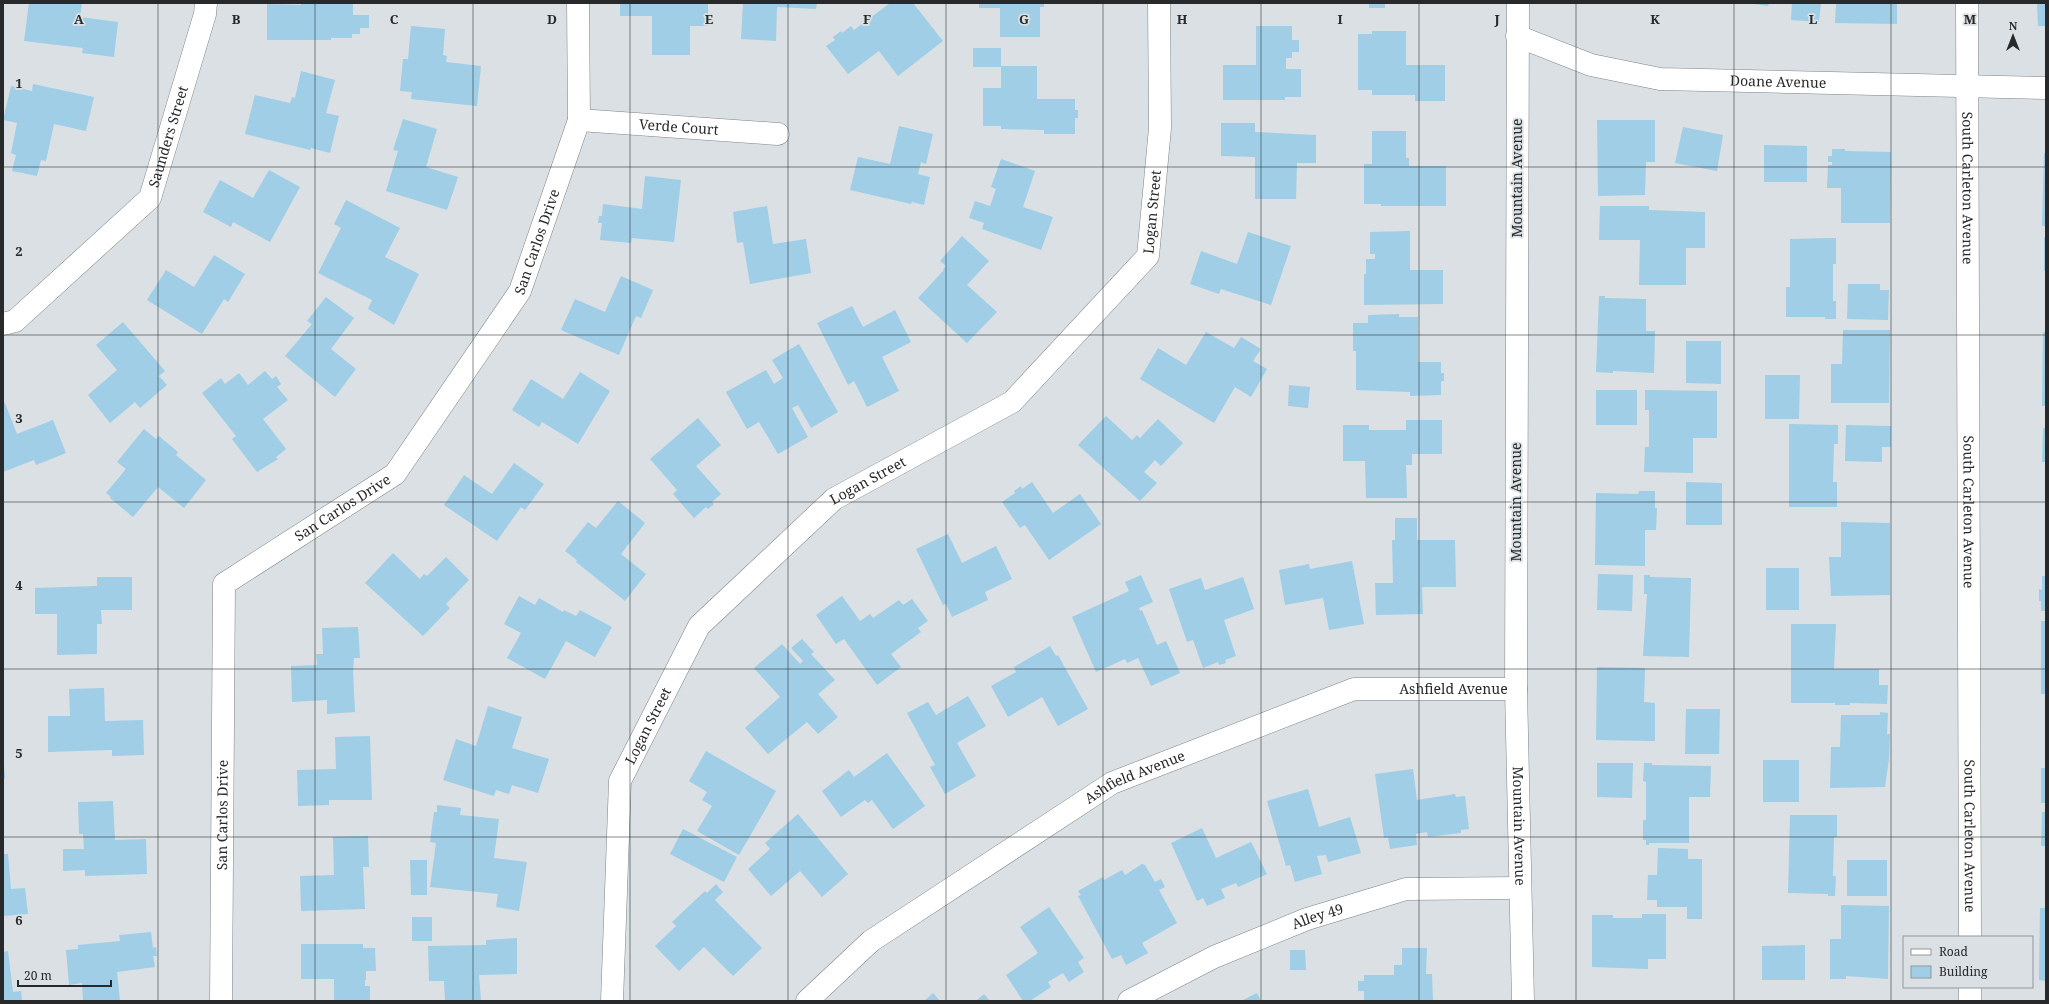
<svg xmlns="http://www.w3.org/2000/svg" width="2049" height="1004" font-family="'Noto Serif',serif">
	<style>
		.building { fill: #9fcee6 }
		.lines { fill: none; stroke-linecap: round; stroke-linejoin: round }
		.minor-casing { stroke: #7f8487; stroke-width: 23 }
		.minor { stroke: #fff; stroke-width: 22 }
		.grid { fill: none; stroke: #27292a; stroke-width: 1; stroke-opacity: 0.55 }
		.labels { text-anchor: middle; stroke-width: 3.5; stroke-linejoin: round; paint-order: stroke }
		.street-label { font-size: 14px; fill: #27292a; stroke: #dae0e4 }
		.grid-label { font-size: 13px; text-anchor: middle; font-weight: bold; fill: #27292a; stroke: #dae0e4; stroke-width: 3.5; stroke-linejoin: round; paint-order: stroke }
	</style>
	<rect width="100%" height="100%" fill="#dae0e4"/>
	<path class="building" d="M29 3H82L80 17 118 22 114 57 82 53 83 48 24 41Z
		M301 3H353V15H369V28H360V34H352V38H331V40H267V4L301 5Z
		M620 3H708V26H690V55H652V16H620Z
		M743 3H817L816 9 777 7 776 41 741 39Z
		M890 3H913L943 41 898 76 879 51 848 74 826 46 835 40 833 37 841 31 842 33 851 26 854 30Z
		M979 3H1044V7H1040V37H1000V8H979Z
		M1369 3H1385V8H1369Z
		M1747 3H1769L1768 6Z
		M1792 3H1821L1819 22 1791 20Z
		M1836 3H1897V24L1835 23Z
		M2037 3H2046V26H2038Z
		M411 26 445 29 443 55 447 56 446 62 481 66 477 106 411 99 412 92 400 91 403 59H408Z
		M1256 26H1292V40H1299V52H1292V58H1286V69H1301V97H1285V100H1223V65H1256Z
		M1372 31H1406V65H1445V101H1415V95H1372V90H1358V34H1372Z
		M973 48H1001V66H1037V99H1075V110H1078V118H1075V134H1044V130L1001 129V126H983V88H1001V67H973Z
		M301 71 335 80 326 113 339 116 330 153 311 148 310 150 245 134 255 95 290 103 292 97 295 98Z
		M33 84 94 97 86 131 54 124 46 161 41 160 37 176 12 171 16 155 11 153 17 123 3 120 11 86 32 91Z
		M403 119 437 129 426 167 458 177 447 210 386 191 398 151 393 150Z
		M1597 120H1655V162H1646L1645 195 1598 196Z
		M1221 123H1255V132L1316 135V163H1297L1296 199H1255V157L1221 156Z
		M899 126 933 134 926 164 921 162 918 174 930 177 924 205 912 202 911 204 850 190 858 157 890 164Z
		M1683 127 1723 135 1717 171 1675 163Z
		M1372 131H1406V158H1409V166H1446V206H1381V204H1364V164H1372Z
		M1764 145 1807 146V182H1764Z
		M1832 149H1845V151L1891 152 1890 223H1841V188H1827L1828 165H1832V162H1828V156H1832Z
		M2044 153H2046V226H2042Z
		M1001 159 1035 171 1023 207 1053 217 1041 250 982 229 984 223 969 218 975 201 990 206 996 189 991 187Z
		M269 170 300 187 270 242 233 222 231 227 203 212 220 180 253 198Z
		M645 176 681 180 674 242 632 238 631 243 600 240 602 223H598L599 216H602L603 204 642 209Z
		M346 200 400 228 385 257 419 274 394 325 368 309 372 300 318 273 341 228 334 224Z
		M767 206 773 244 806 239 811 273 750 284 743 242 737 243 733 212Z
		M1600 206H1649V210L1705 212V248H1686V285H1639L1640 240H1599Z
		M1410 231V270H1443V304L1364 305V274H1366V259H1375V254H1370V232Z
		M1248 232 1291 246 1271 305 1221 289 1219 294 1190 284 1201 251 1237 264Z
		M962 236 989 261 967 285 997 312 967 343 918 298 944 270 943 269 946 266 940 261Z
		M2044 237H2046V271H2044Z
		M1830 238H1836V264H1833V301H1836V319H1825V317H1786V287H1790V239Z
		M214 255 245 274 228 302 224 299 202 334 147 300 166 270 194 287Z
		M621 276 653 290 641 318 636 316 619 355 561 330 575 299 605 312Z
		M1848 284H1880V290H1889L1888 320 1847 319Z
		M1599 296H1605V298L1646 299V331H1655L1654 373 1613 371V373L1596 372Z
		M326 297 354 318 331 349 356 369 335 397 285 356 312 324 307 321Z
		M852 306 863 327 895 310 911 342 882 357 899 391 867 407 854 381 848 385 817 323Z
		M1399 314V317H1418V362H1441V373H1444V381H1441V395L1410 396V392L1356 390V351H1353V323H1368V315Z
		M123 322 165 371 159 376 167 385 140 408 135 402 110 423 88 395 117 370 96 345Z
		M1843 330H1890L1889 403H1831V364H1842Z
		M1206 332 1234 348 1241 337 1261 349 1253 361 1267 369 1251 397 1235 387 1214 423 1140 379 1158 348 1186 365Z
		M2043 332H2046V406H2042Z
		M1686 341H1721V384L1686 383Z
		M799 344 838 412 811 428 798 405 792 408 808 437 778 454 759 422 747 429 726 392 766 370 774 384 783 378 772 360Z
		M265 371 272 379 276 376 281 384 277 387 288 400 263 419 286 449 276 457 278 459 257 472 232 439 236 436 202 393 221 378 225 384 239 373 248 385Z
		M580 372 610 391 578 444 542 422 539 427 512 410 531 379 563 399Z
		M1765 375H1800L1799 419H1765Z
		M1289 385 1310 387 1308 408 1288 406Z
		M1596 390H1637V425H1596Z
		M1645 390 1717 391V438H1693V473L1644 472 1645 447H1649V410H1645Z
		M5 403 17 434 53 420 66 453 36 465 34 460 3 472V404Z
		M1106 416 1132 440 1137 435 1140 438 1158 419 1183 443 1161 466 1155 460 1144 472 1157 483 1140 501 1078 445Z
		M698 418 721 445 696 466 721 494 712 502 714 504 708 509 706 507 694 518 673 494 677 490 650 459Z
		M1406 420H1442V454H1412V465H1406L1407 498H1366L1365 461H1343V425H1369V430H1406Z
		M1789 424 1838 425V444H1834L1833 482H1837V507H1789Z
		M1846 425 1891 426V447H1882V462L1845 461Z
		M2043 428H2046V462H2042Z
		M144 429 156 439 159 436 178 452 176 455 206 480 184 508 158 487 133 517 110 498 111 497 106 493 126 469 117 462Z
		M514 463 544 484 525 510 521 507 497 541 444 505 464 475 492 494Z
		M1032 482 1053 513 1080 494 1101 524 1049 560 1025 525 1020 528 1002 502 1015 493 1014 491 1021 486 1022 489Z
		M1686 482 1722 483V525H1686Z
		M1639 491H1655V508H1657L1656 530H1645V566L1595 565 1596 493 1638 494Z
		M618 501 645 523 621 554 646 574 625 601 576 562 577 560 565 551 588 522 596 528Z
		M1395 518H1417V540H1455L1456 587H1422L1423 614 1376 615 1375 583H1393L1392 540H1395Z
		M1841 522 1890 523V595L1831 596 1829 557H1841Z
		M948 534 962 563 996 546 1012 579 985 592 988 600 952 617 946 604 943 605 916 549Z
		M393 553 420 579 424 574 427 576 446 557 469 580 446 604 450 608 423 636 365 583Z
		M1352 561 1364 624 1329 630 1323 598 1285 605 1279 570 1309 564 1310 569Z
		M1766 568H1799V610H1766Z
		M1598 574 1633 575 1632 611 1597 610Z
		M1141 575 1153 602 1139 608 1140 611 1142 610 1157 645 1166 641 1180 673 1151 686 1138 658 1127 663 1125 659 1096 672 1072 617 1129 591 1125 582Z
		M1644 575H1650V577L1691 578 1689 657 1643 656 1647 594H1644Z
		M2042 576H2046V611H2041V601H2039V589L2042 590Z
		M97 577H132V610H101L102 624H97V654L57 655V614H35V588L97 586Z
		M1243 577 1254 609 1224 620 1236 656 1225 660 1226 663 1219 665 1218 662 1203 668 1193 640 1187 642 1169 589 1201 578 1205 590Z
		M519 596 535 605 539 598 563 612 564 610 576 616 580 610 612 627 595 657 566 641 545 679 507 658 521 633 504 624Z
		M842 596 860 621 870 614 873 618 899 600 903 605 912 599 928 621 918 628 921 632 891 654 901 667 877 685 844 639 836 644 816 615Z
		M2041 621H2046V694H2041Z
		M1791 624H1836L1834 669H1879V685H1888L1887 704 1850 703V705H1835V703H1791Z
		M358 627 360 658H354L353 671 355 712 327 714V700L292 702 291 666 317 665 316 654H323L322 628Z
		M802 639 814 652 811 654 835 680 818 694 838 717 818 734 807 722 768 754 745 728 780 697 754 668 782 644 800 664 803 661 791 648Z
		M1050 646 1056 656 1058 655 1088 709 1058 726 1042 697 1008 717 991 686 1016 672 1014 667Z
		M1597 667 1645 668 1644 702 1655 703V741L1596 740Z
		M104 688 105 721 143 720 144 755 112 756V750L48 752V716H70L69 689Z
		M968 696 986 726 957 743 976 776 945 794 930 767 935 765 907 713 928 702 936 715Z
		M488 706 522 717 512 748 549 759 538 793 512 785 509 794 496 790 494 796 443 780 456 739 476 746Z
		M1686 709H1720L1719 754H1685Z
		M1880 712 1888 713 1887 734H1890L1889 759 1885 787 1830 788 1831 747H1840L1841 715H1880Z
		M370 736 372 800H329V805L298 806 297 770 336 769 335 737Z
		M706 751 776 791 739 855 697 831 712 806 702 800 707 792 689 781Z
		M887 753 925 806 893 829 872 800 868 803 865 800 841 817 822 791 849 770 854 777Z
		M1763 760H1799V802H1763Z
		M1597 763H1633L1632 798 1597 797Z
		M1644 763H1652V765L1711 766 1710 797H1689V843H1649V845H1646V840H1643V820H1646V782L1643 781Z
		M3 766H4L5 778H3Z
		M2041 768H2046V803H2041Z
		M1413 769 1417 800 1455 794 1456 797 1465 796 1469 829 1461 830V833L1428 837 1427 832 1416 834 1417 845 1390 849 1388 837 1384 838 1375 774Z
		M1308 789 1319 827 1350 817 1361 853 1328 862 1326 855 1317 856 1322 874 1295 882 1290 865 1286 866 1267 801Z
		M113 801 115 840 146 839 147 874 85 876V870L63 871V849H84L83 834H79L78 802Z
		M437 805 461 808 460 815 499 819 494 858 527 862 519 911 496 907 498 894 430 887 436 843 430 842 434 812H437Z
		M2042 812H2046V846H2041Z
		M798 814 848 874 822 897 800 871 771 896 748 869 770 849 765 843Z
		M1790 815H1837V837H1834L1833 876H1836L1835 896H1828V894L1788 893Z
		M1202 828 1216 858 1251 842 1267 874 1238 887 1236 883 1221 889 1225 898 1207 906 1203 898 1197 901 1171 843Z
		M683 829 737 857 724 882 670 854Z
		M368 836 369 867H363L365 909 301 911 300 876 334 875 333 837Z
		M1658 848 1688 849V859H1702V919H1687V907H1657V900H1647L1648 875H1657Z
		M3 854H8L11 889 25 888 28 914 3 916Z
		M410 860H427V895H411Z
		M1847 860H1887V896H1847Z
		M1142 864 1145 865 1155 882 1161 879 1165 887 1159 890 1177 923 1142 943 1148 953 1126 965 1121 955 1112 959 1078 896 1081 895 1078 891 1103 877 1104 880 1122 870 1125 875Z
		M716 884 723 892 715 900 762 948 733 976 704 947 679 971 655 946 676 926 672 922 705 891 707 893Z
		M1841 905 1889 906 1888 979 1846 976V979H1830V939H1841Z
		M1049 907 1084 958 1078 962 1084 972 1069 982 1063 973 1048 982 1051 987 1030 1001H1023L1006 975 1038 953 1020 927Z
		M2040 908H2046V981L2039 980Z
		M1642 914H1666V959H1648V969L1592 967V915H1613V918H1642Z
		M412 917H432V941H412Z
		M151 932 153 948 156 947 157 956H153L155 967 117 972 120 1001H83L82 983 69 985 66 950 78 949V945L120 941 119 935Z
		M517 938V974L479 975 481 1001H445L444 981H429L428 946 486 945V940Z
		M301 944H363V948H375L376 971H366V980H365V986H370V1001H334V979H301Z
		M1805 945V980H1762V946Z
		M1402 948H1427L1426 974H1432L1433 1001H1364V991H1358V981H1364V975H1394V965H1402Z
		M1290 950H1305L1306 970H1290Z
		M8 951 13 992 21 991 22 1001H3V952Z
		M933 993 940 1001H924Z
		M1257 993 1261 1001H1241Z
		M984 994 990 1001H976Z"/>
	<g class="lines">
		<g class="minor-casing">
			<g id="minor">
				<path id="s1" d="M1518 3 1516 689 1523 1001"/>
				<path id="s2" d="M1967 3 1970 937"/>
				<path id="s3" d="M1517 36 1591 65 1660 79 2046 88"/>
				<path id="s4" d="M579 120 778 134"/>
				<path id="s5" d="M3 324 15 321 150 198 205 14 206 3"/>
				<path d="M1970 987V1001"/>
				<path id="s6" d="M221 1001 224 584 395 474 520 291 579 120 578 3"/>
				<path id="s7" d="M612 1001 620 781 699 626 834 499 1012 402 1148 256 1160 128 1159 3"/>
				<path id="s8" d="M807 1001 871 941 1112 783 1354 689H1516"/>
				<path id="s9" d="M1129 1001 1214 957 1307 919 1406 889 1520 888"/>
			</g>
		</g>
		<use href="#minor" class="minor"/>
	</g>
	<path class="grid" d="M158 3V1001M315 3V1001M473 3V1001M630 3V1001M788 3V1001M946 3V1001M1103 3V1001M1261 3V1001M1419 3V1001M1576 3V1001M1734 3V1001M1891 3V1001M3 167H2046M3 335H2046M3 502H2046M3 669H2046M3 837H2046"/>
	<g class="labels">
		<g class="street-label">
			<text dy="5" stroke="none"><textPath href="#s3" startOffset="268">Doane Avenue</textPath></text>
			<text dy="5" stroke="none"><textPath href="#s4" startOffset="100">Verde Court</textPath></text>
			<text dy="5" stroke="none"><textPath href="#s5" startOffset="259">Saunders Street</textPath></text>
			<text transform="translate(1517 178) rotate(-90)" y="5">Mountain Avenue</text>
			<text dy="5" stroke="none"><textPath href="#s2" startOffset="185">South Carleton Avenue</textPath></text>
			<text dy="5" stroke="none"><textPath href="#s7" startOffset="1026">Logan Street</textPath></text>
			<text dy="5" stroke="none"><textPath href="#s6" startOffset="894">San Carlos Drive</textPath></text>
			<text dy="5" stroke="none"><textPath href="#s7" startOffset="618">Logan Street</textPath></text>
			<text transform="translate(1516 502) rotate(-90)" y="5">Mountain Avenue</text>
			<text dy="5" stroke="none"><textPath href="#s6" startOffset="558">San Carlos Drive</textPath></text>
			<text dy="5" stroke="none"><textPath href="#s2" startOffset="509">South Carleton Avenue</textPath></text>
			<text dy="5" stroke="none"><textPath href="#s8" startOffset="735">Ashfield Avenue</textPath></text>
			<text dy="5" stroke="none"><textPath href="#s7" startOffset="282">Logan Street</textPath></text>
			<text dy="5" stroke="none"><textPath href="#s8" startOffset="399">Ashfield Avenue</textPath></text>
			<text dy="5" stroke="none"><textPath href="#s6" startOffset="186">San Carlos Drive</textPath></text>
			<text dy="5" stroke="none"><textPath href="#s1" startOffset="823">Mountain Avenue</textPath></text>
			<text dy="5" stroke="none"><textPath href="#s2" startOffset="833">South Carleton Avenue</textPath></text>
			<text dy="5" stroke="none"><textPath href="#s9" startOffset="207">Alley 49</textPath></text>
		</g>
	</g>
	<g class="grid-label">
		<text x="79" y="24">A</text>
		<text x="236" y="24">B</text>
		<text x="394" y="24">C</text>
		<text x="552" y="24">D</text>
		<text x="709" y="24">E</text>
		<text x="867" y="24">F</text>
		<text x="1024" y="24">G</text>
		<text x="1182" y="24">H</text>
		<text x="1340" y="24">I</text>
		<text x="1497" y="24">J</text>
		<text x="1655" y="24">K</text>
		<text x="1813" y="24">L</text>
		<text x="1970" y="24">M</text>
		<text x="19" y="88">1</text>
		<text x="19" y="256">2</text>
		<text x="19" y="423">3</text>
		<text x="19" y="590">4</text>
		<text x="19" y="758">5</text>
		<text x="19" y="925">6</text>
	</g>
	<rect width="2049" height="1004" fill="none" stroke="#27292a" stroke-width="8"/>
	<rect x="1903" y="936" width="130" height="52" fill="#dae0e4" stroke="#92979a"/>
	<rect x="1911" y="949" width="20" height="6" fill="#ffffff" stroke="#92979a"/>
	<text x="1939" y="956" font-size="12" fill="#27292a">Road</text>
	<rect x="1911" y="966" width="20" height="12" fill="#9fcee6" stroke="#92979a"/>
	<text x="1939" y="976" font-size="12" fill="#27292a">Building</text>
	<g transform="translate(2013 36)" stroke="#dae0e4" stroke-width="3" paint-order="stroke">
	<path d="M0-3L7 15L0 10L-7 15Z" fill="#27292a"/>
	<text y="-6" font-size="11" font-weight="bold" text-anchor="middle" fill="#27292a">N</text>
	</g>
	<path d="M18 980v6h93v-6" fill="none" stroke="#27292a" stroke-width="2"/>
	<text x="24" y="980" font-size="12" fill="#27292a" stroke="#dae0e4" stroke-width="3" paint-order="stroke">20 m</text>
</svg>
